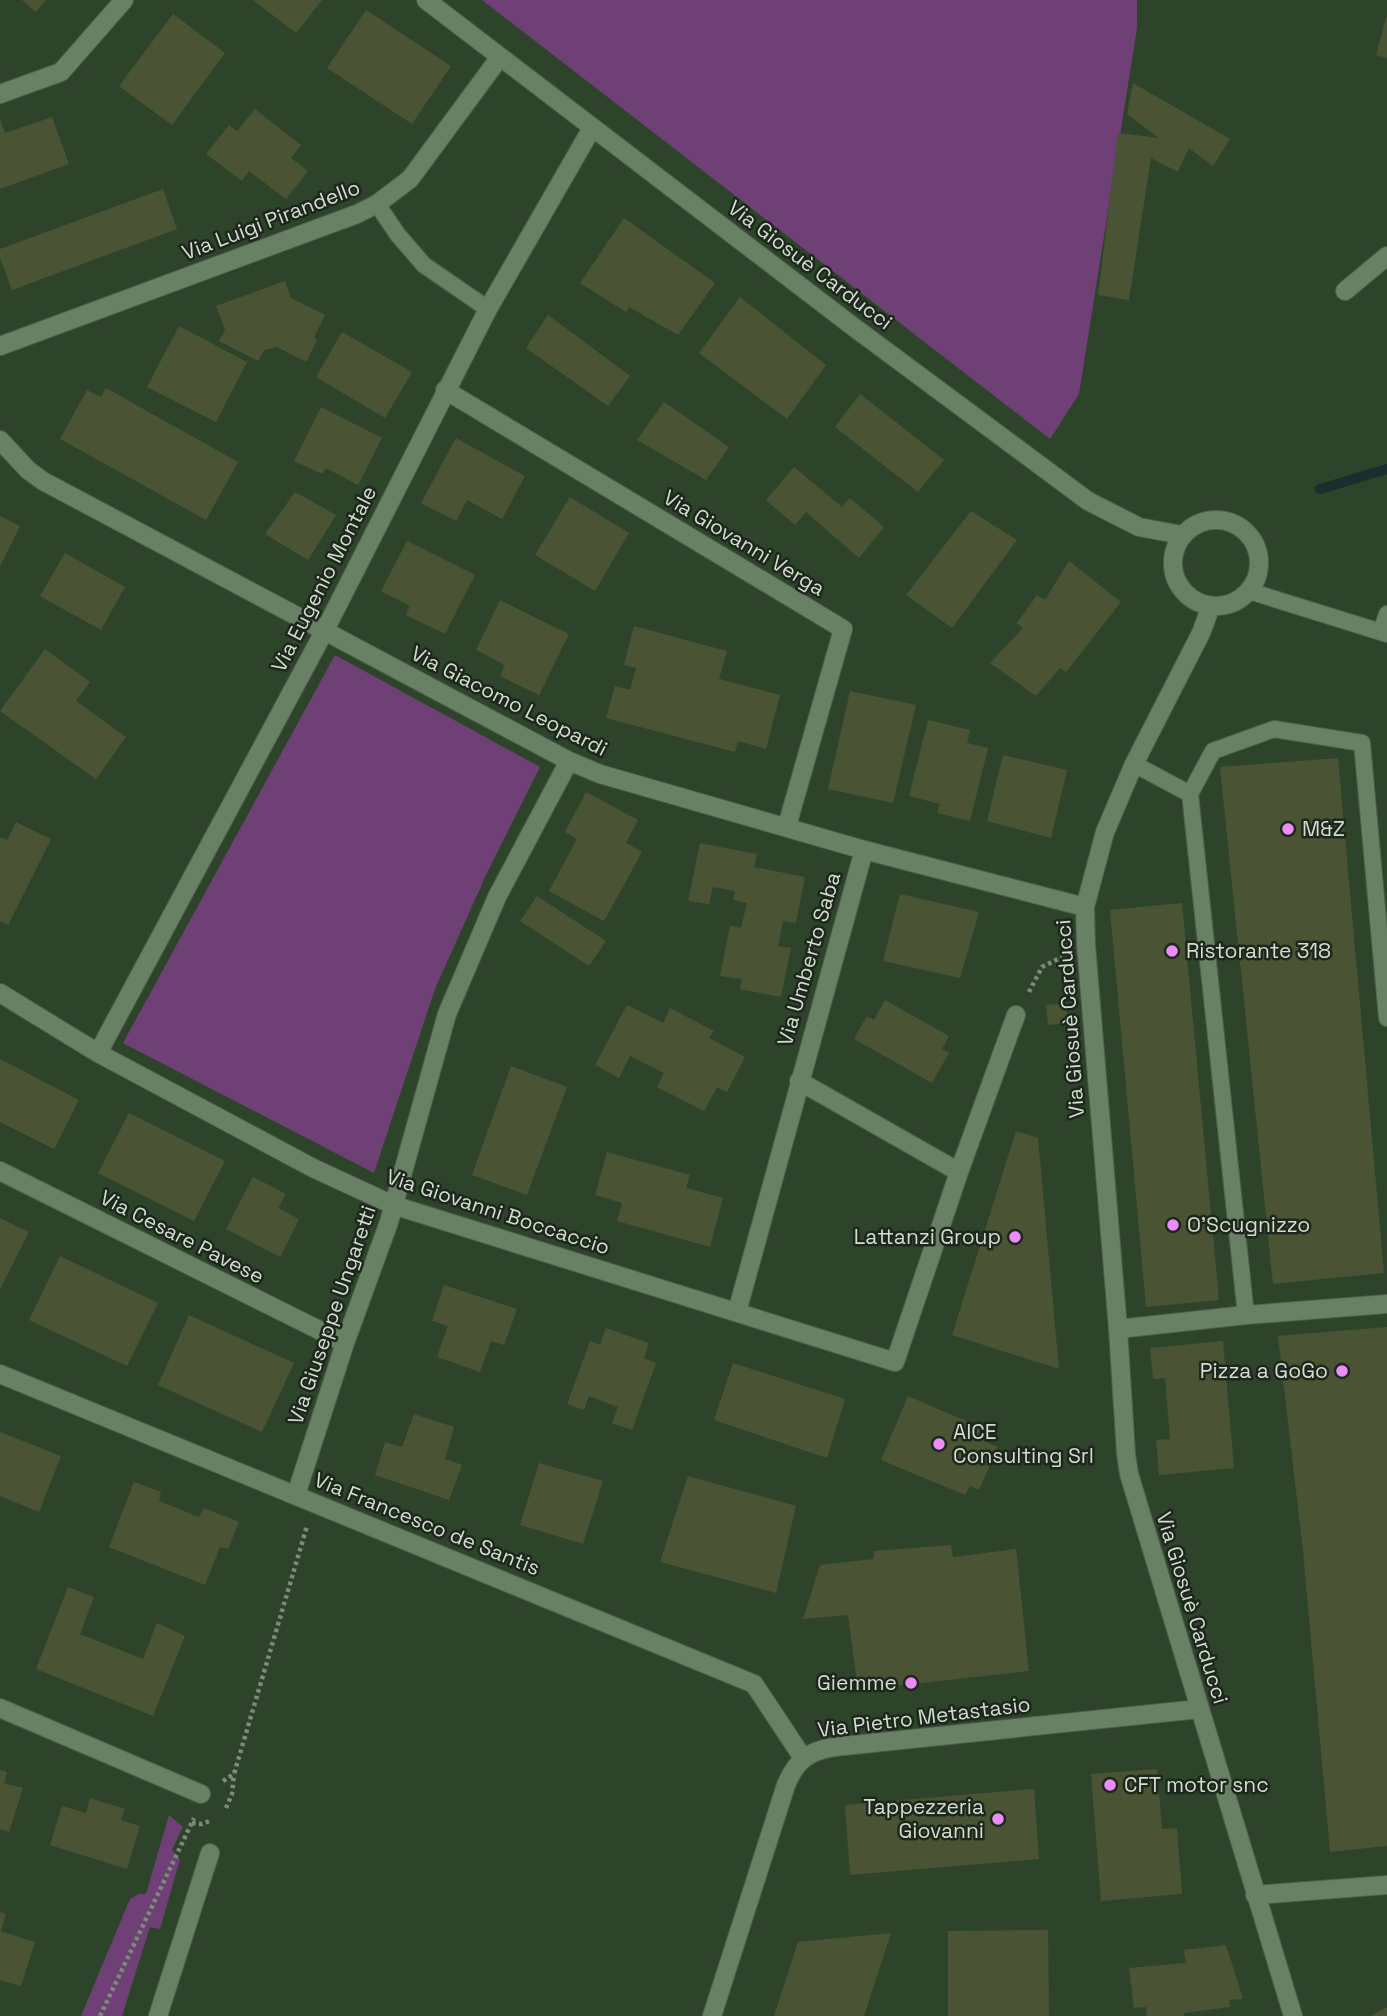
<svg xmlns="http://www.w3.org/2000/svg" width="1387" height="2016" font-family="'Space Grotesk',sans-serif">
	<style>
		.green { fill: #6e4075 }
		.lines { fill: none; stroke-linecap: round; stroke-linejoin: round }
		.stream { stroke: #182e2f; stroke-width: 10 }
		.building { fill: #4a5434 }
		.lane-casing { stroke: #4d604b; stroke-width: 18 }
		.street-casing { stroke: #4d604b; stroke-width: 20 }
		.path { stroke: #7b8d79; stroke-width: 4.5; stroke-dasharray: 3.5 3.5; stroke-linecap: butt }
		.lane { stroke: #688165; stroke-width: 16 }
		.street { stroke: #688165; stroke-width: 18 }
		.poi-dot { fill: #ec8cfa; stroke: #1d271c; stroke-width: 2.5 }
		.labels { text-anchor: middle; stroke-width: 5; stroke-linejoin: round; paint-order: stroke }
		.street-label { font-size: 21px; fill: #d1decf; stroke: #1d271c }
		.poi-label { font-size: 21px; fill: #d1decf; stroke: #1d271c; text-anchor: start }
	</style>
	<rect width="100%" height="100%" fill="#2d442b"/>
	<path class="green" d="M482 0H1137V28L1079 394 1050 439Z
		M335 655 540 767 486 875 435 989 374 1173 123 1043Z
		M169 1815 183 1827 172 1850 180 1859 160 1929 150 1927 122 2016H81L130 1899 139 1894H146Z"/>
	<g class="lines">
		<path class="stream" d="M1320 489 1387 469"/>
	</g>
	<path class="building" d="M22 0H46L36 12Z
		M253 0H322L296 33Z
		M366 10 451 66 412 124 327 68Z
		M173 14 225 53 172 125 119 86Z
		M1386 18H1387V58L1376 55Z
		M1133 83 1230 139 1213 166 1189 148 1178 172 1151 158 1129 300 1098 295 1118 133 1159 138 1127 114Z
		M255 109 301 145 291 158 308 171 286 199 249 171 242 181 206 154 229 125 237 131Z
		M52 117 69 164 0 189V119L5 133Z
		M163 189 177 229 12 290 0 258V249Z
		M624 218 715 283 678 335 629 307 626 312 580 283Z
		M285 281 291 298 325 315 314 337 317 340 306 362 277 347 264 350 258 361 219 341 225 330 216 306Z
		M740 297 826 365 787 419 699 353Z
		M548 315 630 376 608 406 526 348Z
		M179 326 247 362 216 422 147 387Z
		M342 332 412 372 385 418 316 377Z
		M106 388 238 462 206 520 60 439 87 390 101 397Z
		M860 394 944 460 918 492 835 427Z
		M664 402 729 447 706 480 637 440Z
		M321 407 382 438 358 485 326 468 322 474 294 461Z
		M456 438 525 476 502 519 467 500 456 521 421 503Z
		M794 467 842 507 850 498 884 527 859 558 806 512 795 525 766 500Z
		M295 492 336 515 308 560 265 534Z
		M570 497 629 533 595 591 535 555Z
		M971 511 1017 540 952 628 906 595Z
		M0 516 20 526 0 566Z
		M407 541 475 575 445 634 406 615 410 606 381 591Z
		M65 553 125 587 101 630 40 596Z
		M1069 561 1121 602 1066 672 1060 668 1036 696 990 663 1023 628 1017 623 1037 595 1045 600Z
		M500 600 569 634 539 695 500 676 505 665 476 650Z
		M634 626 727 651 719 679 780 695 766 749 738 741 735 752 606 718 615 686 630 690 636 668 624 665Z
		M45 649 90 682 76 701 126 737 96 779 0 711Z
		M850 691 916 705 893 803 828 789Z
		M928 720 970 730 967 743 988 748 970 821 937 813 940 804 909 796Z
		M1003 755 1067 770 1051 838 987 821Z
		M1338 758 1384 1273 1273 1284 1220 767Z
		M586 792 638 820 626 843 642 852 604 921 549 891 577 839 565 832Z
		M16 822 51 839 8 925 0 921V837L7 840Z
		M700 843 757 854 754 867 805 877 796 923 783 921 778 946 791 948 781 997 740 989 742 979 720 976 730 926 741 928 747 903 733 900 735 891 713 887 709 904 688 901Z
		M900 894 979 912 960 978 883 961Z
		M537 896 606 941 589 966 520 921Z
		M1182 903 1219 1300 1146 1307 1110 910Z
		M885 1000 949 1036 942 1049 949 1053 932 1083 854 1039 867 1016 874 1020Z
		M1066 1003 1068 1023 1048 1025 1046 1005Z
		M627 1005 663 1023 670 1008 714 1031 709 1038 745 1057 727 1092 717 1087 704 1111 657 1087 664 1073 630 1056 619 1078 595 1065Z
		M0 1059 79 1100 54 1149 0 1122Z
		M511 1066 567 1087 527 1195 472 1175Z
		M129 1113 225 1161 194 1221 98 1173Z
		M1016 1131 1038 1138 1059 1369 952 1335Z
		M607 1152 690 1175 686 1188 723 1198 710 1247 617 1221 622 1203 595 1195Z
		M253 1177 286 1194 278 1208 299 1219 280 1257 226 1229Z
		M0 1218 29 1232 0 1289Z
		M60 1256 158 1303 127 1366 29 1320Z
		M444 1285 517 1309 504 1345 491 1341 480 1372 437 1357 448 1326 432 1321Z
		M189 1315 294 1363 262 1432 158 1385Z
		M1387 1327V1846L1330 1852 1303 1551 1278 1336Z
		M606 1328 649 1343 644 1358 656 1363 632 1430 612 1423 618 1407 589 1396 584 1410 567 1404 590 1341 600 1345Z
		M1223 1341 1234 1468 1159 1475 1156 1440 1170 1439 1165 1378 1153 1379 1150 1348Z
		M733 1363 845 1399 827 1458 714 1420Z
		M908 1396 989 1431 984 1441 998 1447 979 1490 970 1486 965 1495 881 1460Z
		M414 1414 454 1427 445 1459 462 1465 449 1500 375 1475 385 1442 402 1447Z
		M0 1432 61 1456 39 1512 0 1496Z
		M539 1463 603 1481 583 1544 520 1525Z
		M688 1476 796 1506 776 1593 660 1562Z
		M134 1482 161 1492 159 1501 199 1517 204 1508 239 1522 228 1549 220 1547 205 1585 109 1547Z
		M951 1545 953 1557 1016 1549 1029 1671 858 1690 848 1615 803 1619 820 1565 874 1559V1551Z
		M68 1587 94 1597 80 1634 143 1659 157 1623 185 1636 153 1716 36 1669Z
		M1157 1769 1162 1829 1177 1828 1182 1894 1101 1901 1091 1774Z
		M0 1770 7 1772 4 1783 23 1788 9 1832 0 1829Z
		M1034 1789 1039 1859 850 1875 845 1805Z
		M90 1798 125 1809 121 1820 140 1826 127 1869 50 1845 62 1806 86 1813Z
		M0 1912 6 1914 1 1931H0Z
		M1048 1930 1049 2016H948V1931Z
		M0 1931 35 1942 21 1986 0 1980Z
		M891 1933 864 2016H774L798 1942Z
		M1226 1945 1243 1999 1229 2000 1230 2007 1184 2013V2016H1147L1146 2007 1134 2008 1129 1968 1186 1963 1184 1950Z
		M1385 2008H1387V2016H1371Z"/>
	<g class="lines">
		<g class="lane-casing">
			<path id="lane" d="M377 204 398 235 424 265 488 309
				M1249 591 1387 634
				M1381 632 1387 614
				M1134 764 1190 794
				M1246 1315 1190 794 1213 751 1274 729 1362 743 1387 1018"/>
		</g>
		<g class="street-casing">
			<path id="street" d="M426 0 851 325 1088 501 1139 527 1182 535
				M0 94 61 72 124 0
				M1345 291 1387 256
				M0 346 357 214 377 204 410 179 500 57
				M445 390 843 629 787 826
				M0 440 28 470 43 481 569 761 600 774 864 850 1085 907
				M1173 563a43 43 0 1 1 86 0a43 43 0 1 1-86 0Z
				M1211 606 1201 633 1134 764 1105 832 1085 907 1086 945 1118 1329 1126 1454 1129 1474 1293 2016
				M0 993 98 1053 313 1168 393 1205 895 1362 959 1172 799 1081
				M98 1053 325 630 488 309 592 128
				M0 1171 345 1343
				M959 1172 1016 1015
				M737 1312 864 850
				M1118 1329 1246 1315 1387 1304
				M0 1374 754 1684 803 1758
				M296 1495 345 1343 389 1222 447 1014 497 897 569 761
				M0 1708 201 1794
				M1255 1895 1387 1885
				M158 2016 210 1853
				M712 2016 786 1785C796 1761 808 1751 834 1747L1199 1709"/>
		</g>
		<path class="path" d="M1029 992 1042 967 1062 957
			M223 1781 234 1774 307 1526
			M226 1808 232 1794 234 1774
			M192 1823 202 1824 212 1820
			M100 2016 194 1818"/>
		<use href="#lane" class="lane"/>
		<use href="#street" class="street"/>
	</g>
	<g class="poi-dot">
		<circle cx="1288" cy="829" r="7"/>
		<circle cx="1172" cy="951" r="7"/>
		<circle cx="1173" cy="1225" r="7"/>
		<circle cx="1015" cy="1237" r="7"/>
		<circle cx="1342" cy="1371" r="7"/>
		<circle cx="939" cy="1444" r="7"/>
		<circle cx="911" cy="1683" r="7"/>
		<circle cx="1110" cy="1785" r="7"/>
		<circle cx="998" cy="1819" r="7"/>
	</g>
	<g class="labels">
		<g class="street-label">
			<text transform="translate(271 220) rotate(-21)" y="7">Via Luigi Pirandello</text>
			<text transform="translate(810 265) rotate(37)" y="7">Via Giosuè Carducci</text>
			<text transform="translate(744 543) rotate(31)" y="7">Via Giovanni Verga</text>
			<text transform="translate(324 579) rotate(-63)" y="7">Via Eugenio Montale</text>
			<text transform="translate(509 701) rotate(27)" y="7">Via Giacomo Leopardi</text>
			<text transform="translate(809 959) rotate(-74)" y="7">Via Umberto Saba</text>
			<text transform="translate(1070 1019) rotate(-94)" y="7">Via Giosuè Carducci</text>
			<text transform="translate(498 1212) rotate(18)" y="7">Via Giovanni Boccaccio</text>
			<text transform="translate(182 1237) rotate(27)" y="7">Via Cesare Pavese</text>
			<text transform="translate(332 1315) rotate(-71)" y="7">Via Giuseppe Ungaretti</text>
			<text transform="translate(427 1524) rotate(22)" y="7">Via Francesco de Santis</text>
			<text transform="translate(1192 1608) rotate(73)" y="7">Via Giosuè Carducci</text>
			<text transform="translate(924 1717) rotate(-7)" y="7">Via Pietro Metastasio</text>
		</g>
		<g class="poi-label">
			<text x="1302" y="836">M&amp;Z</text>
			<text x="1186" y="958">Ristorante 318</text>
			<text x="1187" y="1232">O'Scugnizzo</text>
			<text x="1001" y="1244" text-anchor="end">Lattanzi Group</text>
			<text x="1328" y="1378" text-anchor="end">Pizza a GoGo</text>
			<text x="953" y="1439">AICE<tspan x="953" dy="24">Consulting Srl</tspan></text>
			<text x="897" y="1690" text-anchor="end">Giemme</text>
			<text x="1124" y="1792">CFT motor snc</text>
			<text x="984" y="1814" text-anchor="end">Tappezzeria<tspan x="984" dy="24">Giovanni</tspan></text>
		</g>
	</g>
</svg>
